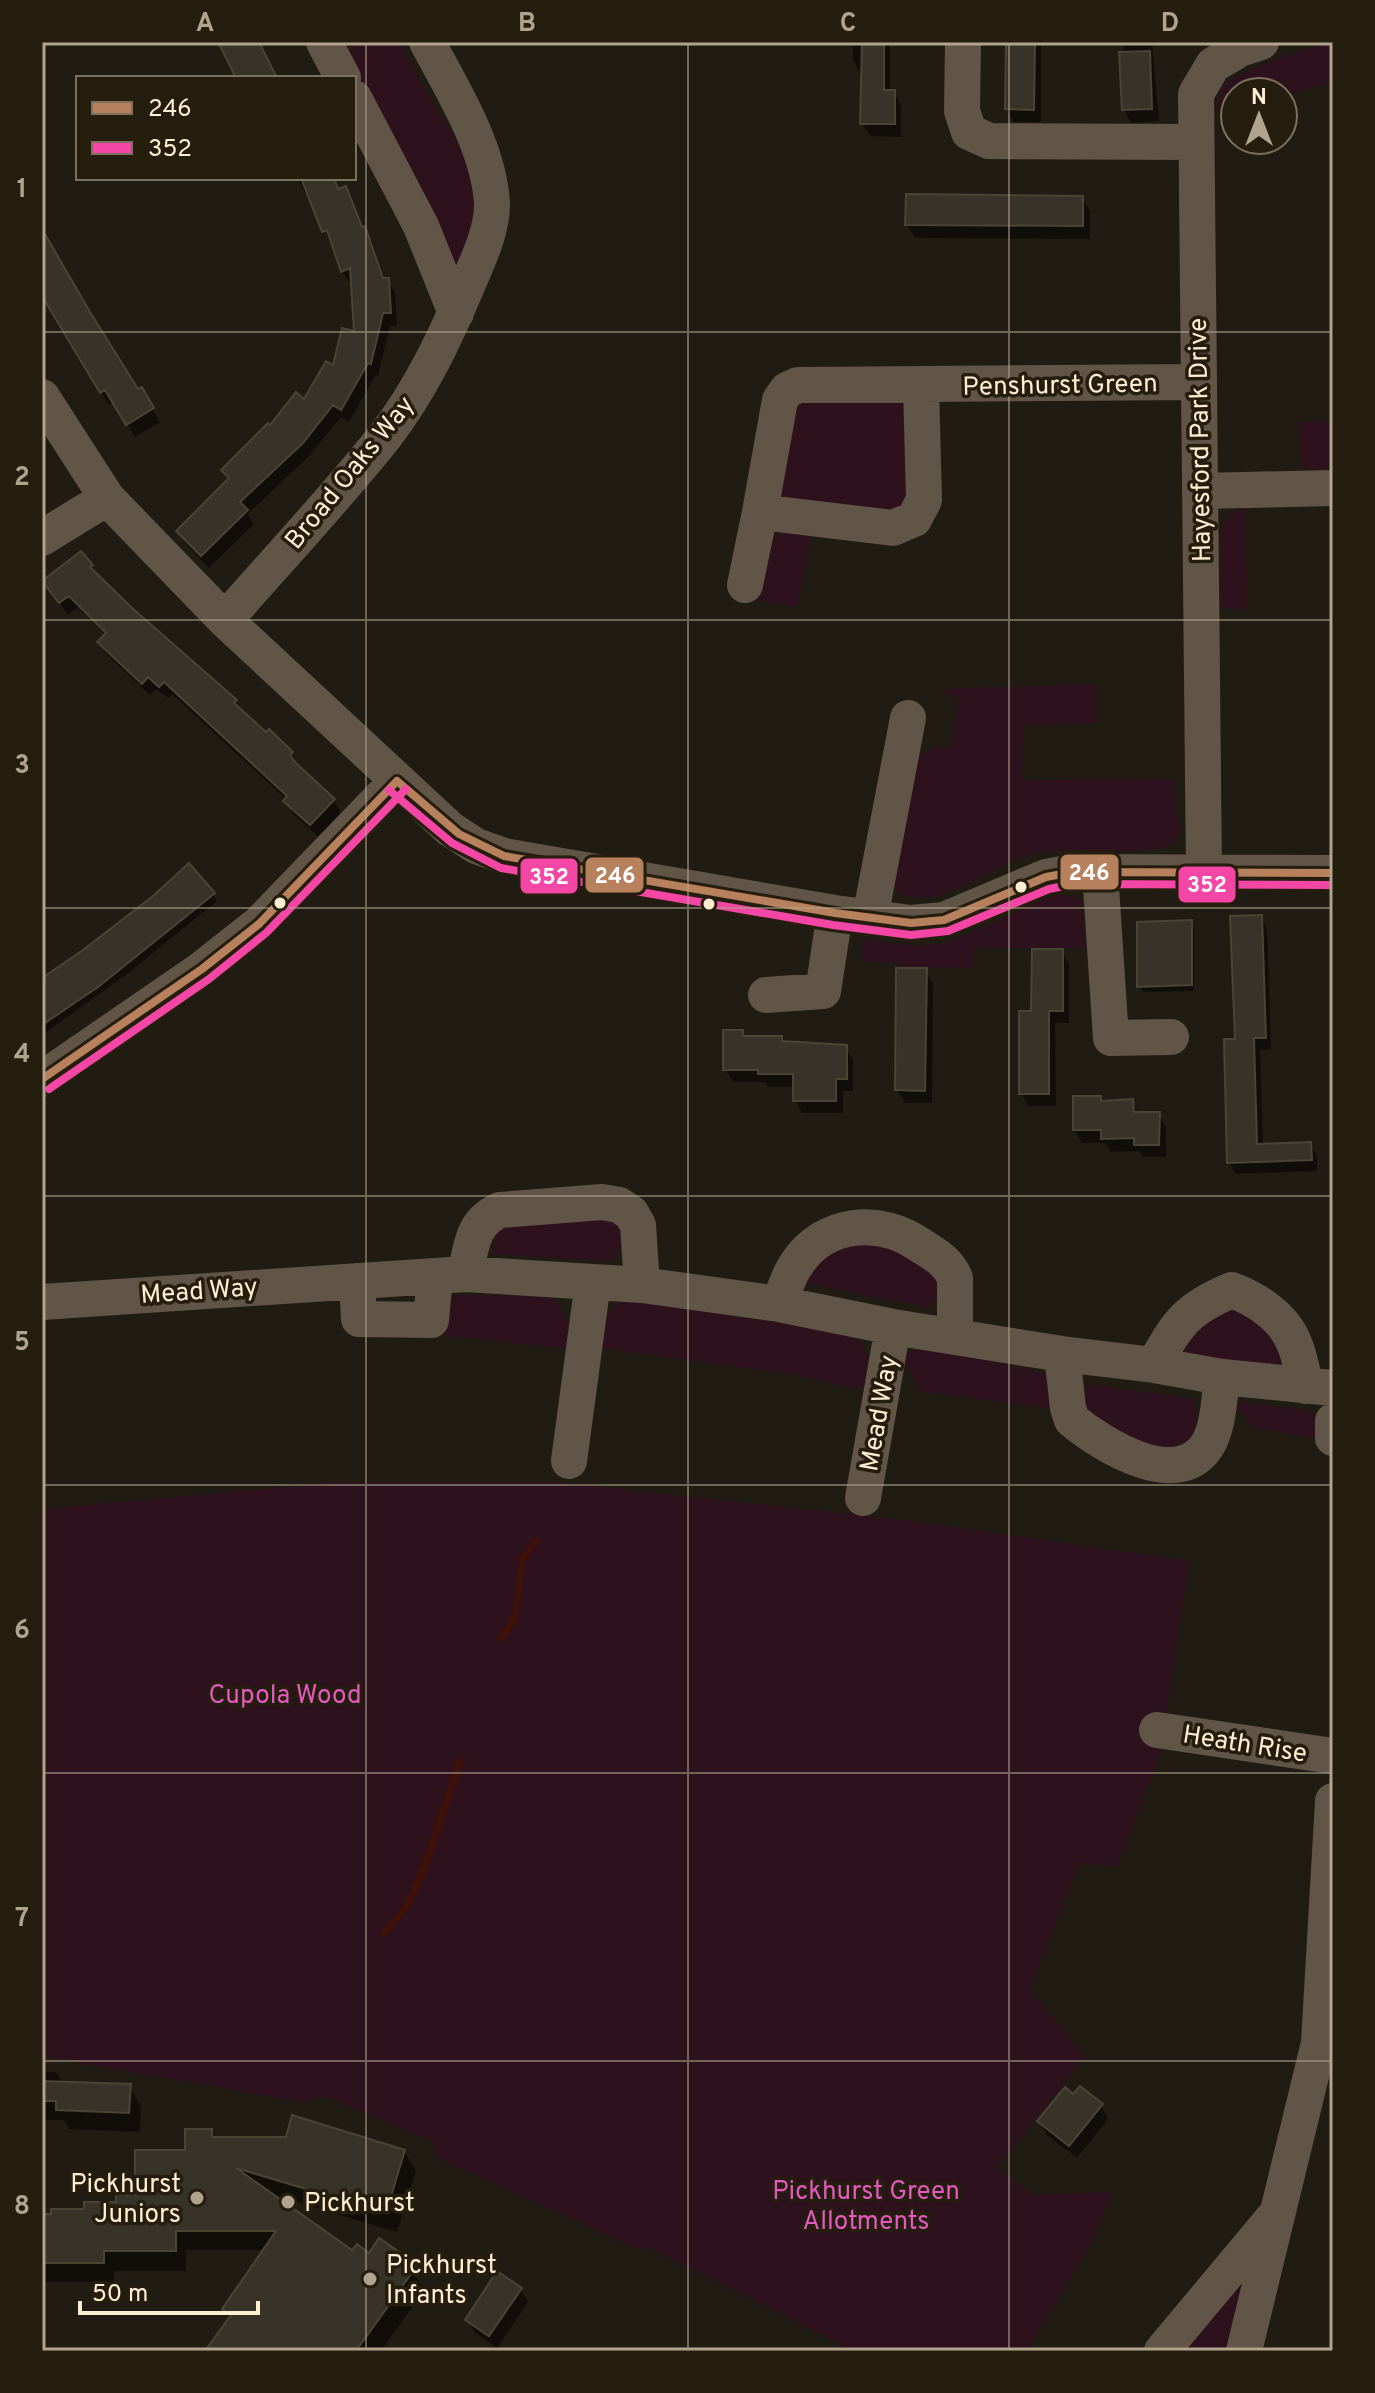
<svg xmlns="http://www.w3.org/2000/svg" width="1375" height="2393" font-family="Overpass,sans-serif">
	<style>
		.green { fill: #2d121e }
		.shadow { fill: #0007 }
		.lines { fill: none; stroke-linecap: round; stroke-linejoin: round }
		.stream { stroke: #401109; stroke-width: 7 }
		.building { fill: #383328; stroke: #4a4435; stroke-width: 2 }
		.minor { stroke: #615547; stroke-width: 36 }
		.bus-1-casing { stroke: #251d0e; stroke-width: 14 }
		.bus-2-casing { stroke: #251d0e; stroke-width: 14 }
		.bus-1 { stroke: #b6815c; stroke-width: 8 }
		.bus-2 { stroke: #f346a5; stroke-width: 8 }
		.grid { fill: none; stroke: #b1a48e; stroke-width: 2; stroke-opacity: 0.55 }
		.bus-dot { fill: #ffeed1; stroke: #251d0e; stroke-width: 3 }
		.poi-dot { fill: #b1a48e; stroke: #251d0e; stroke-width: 3 }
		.labels { text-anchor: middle; stroke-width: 7; stroke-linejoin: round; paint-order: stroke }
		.street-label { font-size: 26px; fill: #ffeed1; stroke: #251d0e }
		.park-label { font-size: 26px; fill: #e459c0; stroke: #251d0e }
		.poi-label { font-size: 26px; fill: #ffeed1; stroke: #251d0e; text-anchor: start }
		.line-badge { stroke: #251d0e; stroke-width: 3 }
		.badge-label { font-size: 22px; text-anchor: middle; font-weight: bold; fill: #fff }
		.neatline { fill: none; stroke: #b1a48e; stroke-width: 3 }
		.grid-label { font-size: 26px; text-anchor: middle; font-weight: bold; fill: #b1a48e }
	</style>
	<rect width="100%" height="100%" fill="#201c13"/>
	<path class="green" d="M341 42H400L420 82 465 155 480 211 462 268 451 261 396 145Z
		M1333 42V81L1283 97V92H1235V107L1216 108C1218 100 1220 91 1226 84 1242 67 1308 49 1333 42Z
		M906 402 915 496 902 515 781 500 774 479 791 403Z
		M1333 421V469H1301L1299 422Z
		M1245 507 1247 609H1221V530C1227 517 1232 511 1245 507Z
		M781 533 812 534 797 607 760 601 771 541Z
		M1097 684 1098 723 1023 725 1022 780 1173 779 1175 815 1181 824C1179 833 1177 840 1169 845 1148 856 1070 847 1039 852 996 860 937 918 895 890L893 882 916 758 934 747 950 749 959 699 944 695 945 689Z
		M1068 895 1078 898 1082 902 1085 948H973V968L898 967 897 963 862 962 863 939C894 944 921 949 952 941L1050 896Z
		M624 1219C624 1238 625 1249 609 1261L492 1254 498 1229 507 1220Z
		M842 1242H875L939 1271V1299L927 1307 804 1283 815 1258Z
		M454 1295 552 1296 570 1324 568 1349 443 1335Z
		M622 1299 854 1335 868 1356 864 1390 797 1375 601 1348 599 1324Z
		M1230 1308C1260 1319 1291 1337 1280 1374L1180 1355 1183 1334Z
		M921 1346 1047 1374 1072 1411 920 1391 903 1358Z
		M1089 1384 1193 1399C1199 1419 1196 1432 1184 1449L1158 1453 1101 1427 1076 1397Z
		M1232 1401 1312 1411 1333 1441 1253 1428Z
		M340 1482H555L920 1522 1189 1561 1161 1752 1117 1867 1079 1862 1030 1990 1085 2057 997 2167 1030 2194 1113 2192 1087 2250 1027 2351H853L645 2246 637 2249 438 2158 432 2141 324 2096 299 2102 42 2056V1509Z
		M1253 2260 1232 2351H1180Z"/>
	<path class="shadow" d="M853 42H890V92H894L901 105V137L870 136 862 123 863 72H860L853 59Z
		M1008 42H1041V122H1014L1007 109Z
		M1123 42H1152L1159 121 1131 123 1124 110Z
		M297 178H334L339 191 345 189 363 229 372 241 385 280H388L395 293 397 326H390L378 376H375L349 422 341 417 309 456 248 514 254 524 209 568 186 544 178 531 230 480 224 470 270 428 305 402 335 368 356 333 353 283 350 284 342 271 333 243Z
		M1082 198 1090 211V239L915 238 907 225Z
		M42 234 138 392 141 390 160 422 135 437 114 401 109 405 42 295Z
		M91 566 97 576 130 610 236 701 243 714 291 753 299 766 333 800 341 813 319 837 293 814 287 800 172 694 168 698 156 689 150 695 107 655 99 642 106 636 78 607 68 615 45 582Z
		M213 894 217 901 126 975 42 1035V981Z
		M1261 917 1267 929 1271 1049 1260 1050 1263 1145 1310 1144 1317 1156V1171L1236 1174 1229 1162 1237 1041Z
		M1190 922 1194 928V991L1143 992 1139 986Z
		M1062 951 1069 964V1023H1055L1056 1106H1028L1021 1093 1033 1013Z
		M925 970 933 983 932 1103H905L897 1090Z
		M742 1032 745 1038H781L784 1044 845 1047 853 1060V1091H843V1113H802L795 1100V1087H768L765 1082H733L725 1069Z
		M1100 1098 1103 1103 1132 1102 1139 1114H1159L1166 1127V1157H1143L1140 1151 1111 1152 1106 1143H1082L1075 1130Z
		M42 2072H56L63 2084 129 2086 141 2106 140 2132 69 2129 64 2120H42Z
		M1074 2097 1101 2106 1108 2119 1077 2158 1047 2135 1040 2122Z
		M211 2131 216 2139 404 2151 416 2171 397 2232 270 2194 353 2253 409 2262 424 2291 381 2351H205L230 2319 224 2309 265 2250H186V2271H114V2282H42V2216L86 2211 137 2197Z
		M520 2289 528 2302 497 2348 475 2333 467 2320Z"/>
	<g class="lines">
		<path class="stream" d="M501 1639 516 1615 522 1559 536 1541
			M384 1933 406 1907 424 1869 460 1761"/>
	</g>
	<path class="building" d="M218 42H259L277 78H236Z
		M862 42H884V90H895V124H860Z
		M1006 42H1035L1034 110 1005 109Z
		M1150 51 1152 109 1122 110 1119 52Z
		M301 178H334L338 189 346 186 362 227 365 226 383 278H389L391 313H383L371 364 368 363 341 410 333 405 303 443 240 502 248 510 201 556 176 531 229 478 221 470 268 423 270 425 296 392 304 399 326 361 333 365 342 328 354 331 350 268 341 272 327 230 322 232Z
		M906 194 1083 196V226L905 225Z
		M42 229 90 312 138 389 142 387 154 408 126 425 105 390 100 393 42 296Z
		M81 551 93 565 90 567 132 608 237 700 234 703 266 732 269 729 293 752 290 755 296 763 335 799 310 825 283 801 287 796 164 682 159 687 148 677 142 684 97 642 106 633 69 596 59 603 42 581Z
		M189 863 215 893 98 987 42 1025V978L83 950 153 896Z
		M1262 915 1266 1038H1254L1257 1144 1311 1142 1312 1160 1227 1163 1224 1039H1235L1230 916Z
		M1192 920V985L1137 987V922Z
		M1032 949H1063V1011H1049V1094H1019V1011H1031Z
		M896 968H927L925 1091 895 1090Z
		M723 1030H743V1036H782V1041L847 1045V1079H836V1101H793V1074H758V1070H723Z
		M1073 1096H1101V1101L1133 1099 1134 1112H1160L1159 1145H1134V1138L1101 1139V1130H1073Z
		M42 2081 131 2084 129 2113 56 2110V2101H42Z
		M1080 2086 1103 2104 1069 2146 1037 2121 1065 2087 1073 2094Z
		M292 2115 405 2150 386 2213 236 2168 352 2250 357 2244 369 2253 379 2238 411 2260 408 2265 414 2270 356 2351H205L231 2315 222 2309 276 2231H176V2251H104V2263H42V2214H51V2209H84V2202H116V2195H135V2150H185V2129H212V2137H286Z
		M497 2271 522 2288 489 2336 465 2320Z"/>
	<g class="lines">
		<path class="minor" d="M324 42 343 78
			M963 42 962 111 969 132 989 141 1195 142
			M354 98 421 226 456 313
			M921 386 924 500 914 519 893 528 760 512 780 400 787 390 798 385 1198 382
			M42 397 107 498 225 620 450 829 476 846 504 856 835 913 911 923 944 920 1046 877 1073 872 1333 873
			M1200 491 1333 488
			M42 538 107 498
			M745 585 760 512
			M225 620C278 559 335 499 385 436 420 391 445 338 467 286 477 262 492 232 492 205 490 150 453 90 427 42
			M1100 872 1111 1038 1171 1037
			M1204 873 1196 94 1213 65 1240 49 1261 42
			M870 918 908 718
			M766 995 823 991 835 913
			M42 1079 202 969 259 924 397 781
			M465 1274C472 1246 471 1223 500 1210L602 1202 619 1205 631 1213 638 1225 642 1285
			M357 1281 359 1319 431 1320 435 1276
			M42 1302 465 1274 642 1285 779 1304 893 1327 1062 1354 1154 1365 1222 1377 1333 1388
			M779 1304C784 1292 788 1276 796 1265 824 1221 880 1217 920 1245 934 1254 948 1261 955 1278V1335
			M1062 1354 1068 1408 1072 1420C1102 1445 1179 1493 1208 1444 1219 1425 1219 1398 1222 1377
			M1154 1365C1178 1323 1186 1309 1232 1290 1256 1299 1284 1317 1294 1343 1300 1356 1302 1372 1306 1386
			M1333 1421V1438
			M569 1461 593 1282
			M863 1498 893 1327
			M1157 1730 1333 1756
			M1162 2351 1274 2217
			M1244 2351 1319 2043 1333 1801"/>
		<g class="bus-1-casing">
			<path id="bus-1" d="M397 781 459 834 504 856 835 913 911 923 944 920 1046 877 1073 872 1333 873
				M42 1079 202 969 259 924 397 781"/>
		</g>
		<g class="bus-2-casing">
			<path id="bus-2" d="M389 790 452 843 501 868 833 925 911 935 948 931 1049 889 1074 884 1333 885
				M49 1089 209 979 266 933 406 789"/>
		</g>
		<use href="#bus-1" class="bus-1"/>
		<use href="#bus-2" class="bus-2"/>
	</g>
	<path class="grid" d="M366 42V2351M688 42V2351M1009 42V2351M42 332H1333M42 620H1333M42 908H1333M42 1196H1333M42 1485H1333M42 1773H1333M42 2061H1333"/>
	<g class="bus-dot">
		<circle cx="1021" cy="887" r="7"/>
		<circle cx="280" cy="903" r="7"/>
		<circle cx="709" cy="904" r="7"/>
	</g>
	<g class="poi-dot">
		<circle cx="197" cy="2198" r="8"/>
		<circle cx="288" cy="2202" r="8"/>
		<circle cx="370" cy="2279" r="8"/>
	</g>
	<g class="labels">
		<g class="street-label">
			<text transform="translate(1060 384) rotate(-1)" y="9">Penshurst Green</text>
			<text transform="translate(1199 440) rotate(-91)" y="9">Hayesford Park Drive</text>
			<text transform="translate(349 472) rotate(-51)" y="9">Broad Oaks Way</text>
			<text transform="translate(199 1290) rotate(-4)" y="9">Mead Way</text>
			<text transform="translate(878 1413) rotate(-80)" y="9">Mead Way</text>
			<text transform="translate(1245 1743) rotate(9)" y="9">Heath Rise</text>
		</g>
		<g class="park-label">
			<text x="285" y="1703">Cupola Wood</text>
			<text x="866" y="2199">Pickhurst Green<tspan x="866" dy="30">Allotments</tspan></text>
		</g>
		<g class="poi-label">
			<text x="181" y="2192" text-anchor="end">Pickhurst<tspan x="181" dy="30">Juniors</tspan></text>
			<text x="304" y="2211">Pickhurst</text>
			<text x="386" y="2273">Pickhurst<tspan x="386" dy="30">Infants</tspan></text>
		</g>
	</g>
	<g class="line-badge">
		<rect x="1059" y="853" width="61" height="38" rx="8" fill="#b6815c"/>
		<rect x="584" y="856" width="61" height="38" rx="8" fill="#b6815c"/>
		<rect x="519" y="857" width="60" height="38" rx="8" fill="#f346a5"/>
		<rect x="1177" y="865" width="60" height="39" rx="8" fill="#f346a5"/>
	</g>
	<g class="badge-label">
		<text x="1089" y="880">246</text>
		<text x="615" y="883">246</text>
		<text x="549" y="884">352</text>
		<text x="1207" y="892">352</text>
	</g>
	<rect width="1375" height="2393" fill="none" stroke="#251d0e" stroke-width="88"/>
	<rect x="76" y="76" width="280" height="104" fill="#251d0e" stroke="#7c715c" stroke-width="2"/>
	<rect x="92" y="102" width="40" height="12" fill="#b6815c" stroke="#7c715c" stroke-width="2"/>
	<text x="148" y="116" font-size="24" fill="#ffeed1">246</text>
	<rect x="92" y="142" width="40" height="12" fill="#f346a5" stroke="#7c715c" stroke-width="2"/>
	<text x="148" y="156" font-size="24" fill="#ffeed1">352</text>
	<g transform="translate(1259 116)"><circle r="38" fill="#251d0e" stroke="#7c715c" stroke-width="2"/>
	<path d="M0-6L14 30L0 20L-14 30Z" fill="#b1a48e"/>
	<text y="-12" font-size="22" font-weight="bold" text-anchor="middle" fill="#ffeed1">N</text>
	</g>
	<path d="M80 2301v12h178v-12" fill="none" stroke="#ffeed1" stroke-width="4"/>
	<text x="92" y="2301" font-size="24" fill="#ffeed1" stroke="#251d0e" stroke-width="6" paint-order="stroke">50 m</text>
	<rect x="44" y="44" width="1287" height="2305" class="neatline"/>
	<g class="grid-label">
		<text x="205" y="31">A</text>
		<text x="527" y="31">B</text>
		<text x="848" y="31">C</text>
		<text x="1170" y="31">D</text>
		<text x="22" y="197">1</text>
		<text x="22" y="485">2</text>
		<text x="22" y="773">3</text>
		<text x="22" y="1062">4</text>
		<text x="22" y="1350">5</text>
		<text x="22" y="1638">6</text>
		<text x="22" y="1926">7</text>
		<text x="22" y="2214">8</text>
	</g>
</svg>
